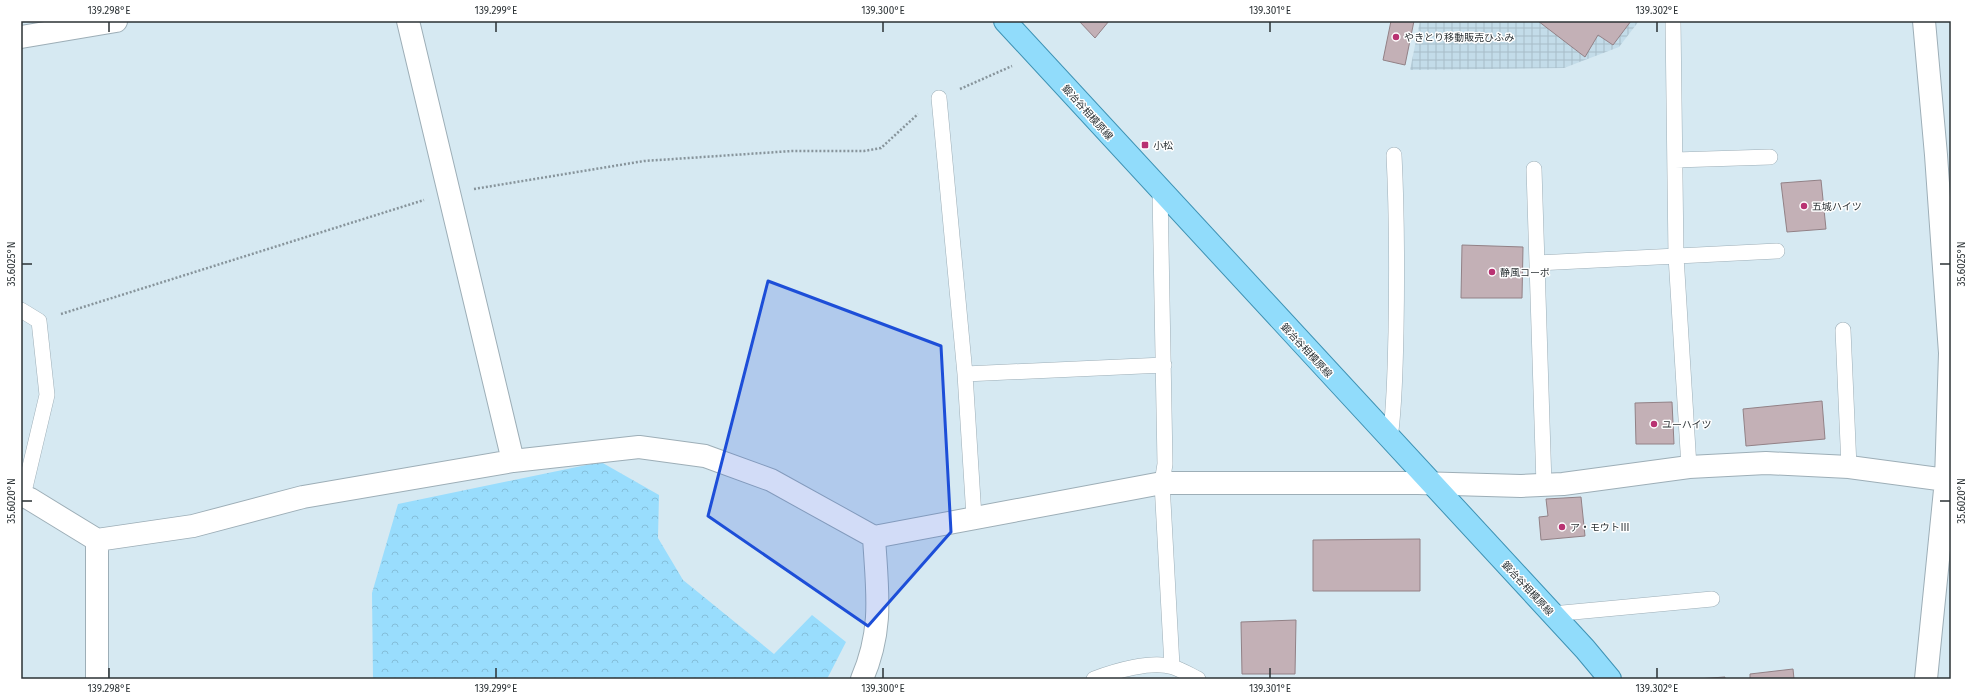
<svg xmlns="http://www.w3.org/2000/svg" width="1972" height="700" font-family="'Fira Sans','Noto Sans JP',sans-serif">
	<style>
		.industrial { fill: url(#industrial-grid) }
		.forest { fill: url(#forest-crowns) }
		.building { fill: #c3b0b6; stroke: #928186 }
		.lines { fill: none; stroke-linecap: round; stroke-linejoin: round }
		.service-casing { stroke: #9daeb7; stroke-width: 16 }
		.minor-casing { stroke: #9daeb7; stroke-width: 24 }
		.tertiary-casing { stroke: #9daeb7; stroke-width: 24 }
		.primary-casing { stroke: #3e92b4; stroke-width: 24 }
		.path { stroke: #87949b; stroke-width: 2.5; stroke-dasharray: 2 2; stroke-linecap: butt }
		.service { stroke: #fff; stroke-width: 15 }
		.minor { stroke: #fff; stroke-width: 22 }
		.tertiary { stroke: #fff; stroke-width: 22 }
		.primary { stroke: #91dcfb; stroke-width: 22 }
		.marked { fill: #1d4ed8; fill-opacity: 0.2; stroke: #1d4ed8; stroke-width: 3; stroke-linejoin: round }
		.ticks { fill: none; stroke: #2b3235; stroke-width: 1.5 }
		.poi-dot { fill: #b93272; stroke: #fff; stroke-width: 1.5 }
		.labels { text-anchor: middle; stroke-width: 3; stroke-linejoin: round; paint-order: stroke }
		.poi-label { font-size: 10px; fill: #2b3235; stroke: #fff; text-anchor: start }
		.street-label { font-size: 10px; fill: #2b3235; stroke: #fff }
		.neatline { fill: none; stroke: #2b3235; stroke-width: 1.5 }
		.ticks-label { font-size: 10px; text-anchor: middle; fill: #2b3235 }
	</style>
	<defs>
		<pattern id="industrial-grid" width="8" height="8" patternUnits="userSpaceOnUse"><rect width="8" height="8" fill="#c3dce9"/><path d="M0 4h8M4 0v8" fill="none" stroke="#a8bdc8"/></pattern>
		<pattern id="forest-crowns" width="20" height="18" patternUnits="userSpaceOnUse"><rect width="20" height="18" fill="#99ddfd"/><path d="M2 6a3 3 0 1 1 6 0M12 15a3 3 0 1 1 6 0" fill="none" stroke="#84bed9"/></pattern>
	</defs>
	<rect width="100%" height="100%" fill="#d6e9f2"/>
	<path class="industrial" d="M1420 21H1639L1619 47 1564 68 1410 70Z"/>
	<path class="forest" d="M601 462 659 495 658 538 683 580 774 654 812 615 846 642 827 679H373L372 593 398 504Z"/>
	<path class="building" d="M1079 21H1109L1095 38Z
		M1391 21H1414L1405 65 1383 60Z
		M1538 21H1631L1613 45 1598 35 1585 57Z
		M1821 180 1826 229 1787 232 1781 183Z
		M1462 245 1523 247 1522 298H1461Z
		M1822 401 1825 439 1746 446 1743 409Z
		M1672 402 1674 444H1636L1635 403Z
		M1581 497 1585 536 1541 540 1539 517 1548 516 1546 499Z
		M1420 539V591H1313V540Z
		M1296 620 1295 674H1242L1241 622Z
		M1793 669 1794 679H1750V674Z
		M1725 677V679H1697Z"/>
	<g class="lines">
		<g class="service-casing">
			<path id="service" d="M1673 21 1676 256 1689 467
				M939 98 965 374 974 517
				M1675 160 1770 157
				M1534 169 1544 485
				M1160 191 1165 464 1162 483 1172 666
				M1537 263 1777 251
				M21 310 39 321 47 395 23 496
				M1843 330 1849 467
				M965 374 1164 365
				M1390 439C1395 403 1395 368 1396 332 1397 273 1397 214 1394 155
				M1552 614 1712 599
				M1094 679C1115 671 1152 660 1173 667 1182 670 1190 675 1198 679"/>
		</g>
		<g class="minor-casing">
			<path id="minor" d="M408 21 513 461
				M1924 21 1936 155 1950 353 1946 480 1926 679
				M21 495 30 499 97 540 193 526 303 497 513 461 639 447 705 456 771 480 874 537 1162 483H1418L1521 486 1563 484 1689 467 1766 463 1849 467 1946 480
				M97 679V540
				M862 679C884 628 877 590 874 537"/>
		</g>
		<g class="tertiary-casing">
			<path id="tertiary" d="M21 37 116 21"/>
		</g>
		<g class="primary-casing">
			<path id="primary" d="M1005 21 1585 649 1610 679"/>
		</g>
		<path class="path" d="M960 89 1012 66
			M474 189 644 161 792 151H864L881 148 918 114
			M61 314 424 200"/>
		<use href="#service" class="service"/>
		<use href="#minor" class="minor"/>
		<use href="#tertiary" class="tertiary"/>
		<use href="#primary" class="primary"/>
	</g>
	<path class="marked" d="M768 281 941 346 951 532 868 626 708 516Z"/>
	<path class="ticks" d="M109 22V32M496 22V32M883 22V32M1270 22V32M1657 22V32M22 264H32M1940 264H1950M22 501H32M1940 501H1950M109 668V678M496 668V678M883 668V678M1270 668V678M1657 668V678"/>
	<g class="poi-dot">
		<circle cx="1396" cy="37" r="4"/>
		<rect x="1141" y="141" width="8" height="8" rx="2"/>
		<circle cx="1804" cy="206" r="4"/>
		<circle cx="1492" cy="272" r="4"/>
		<circle cx="1654" cy="424" r="4"/>
		<circle cx="1562" cy="527" r="4"/>
	</g>
	<g class="labels">
		<g class="poi-label">
			<text x="1404" y="41">やきとり移動販売ひふみ</text>
			<text x="1153" y="149">小松</text>
			<text x="1812" y="210">五城ハイツ</text>
			<text x="1500" y="276">静風コーポ</text>
			<text x="1662" y="428">ユーハイツ</text>
			<text x="1570" y="531">ア・モウトⅢ</text>
		</g>
		<g class="street-label">
			<text transform="translate(1088 112) rotate(48)" y="4">鍛冶谷相模原線</text>
			<text transform="translate(1307 350) rotate(47)" y="4">鍛冶谷相模原線</text>
			<text transform="translate(1528 588) rotate(47)" y="4">鍛冶谷相模原線</text>
		</g>
	</g>
	<rect width="1972" height="700" fill="none" stroke="#ffffff" stroke-width="44"/>
	<rect x="22" y="22" width="1928" height="656" class="neatline"/>
	<g class="ticks-label">
		<text x="109" y="14">139.298°E</text>
		<text x="496" y="14">139.299°E</text>
		<text x="883" y="14">139.300°E</text>
		<text x="1270" y="14">139.301°E</text>
		<text x="1657" y="14">139.302°E</text>
		<text transform="translate(11 264) rotate(-90)" y="4">35.6025°N</text>
		<text transform="translate(1961 264) rotate(-90)" y="4">35.6025°N</text>
		<text transform="translate(11 501) rotate(-90)" y="4">35.6020°N</text>
		<text transform="translate(1961 501) rotate(-90)" y="4">35.6020°N</text>
		<text x="109" y="692">139.298°E</text>
		<text x="496" y="692">139.299°E</text>
		<text x="883" y="692">139.300°E</text>
		<text x="1270" y="692">139.301°E</text>
		<text x="1657" y="692">139.302°E</text>
	</g>
</svg>
